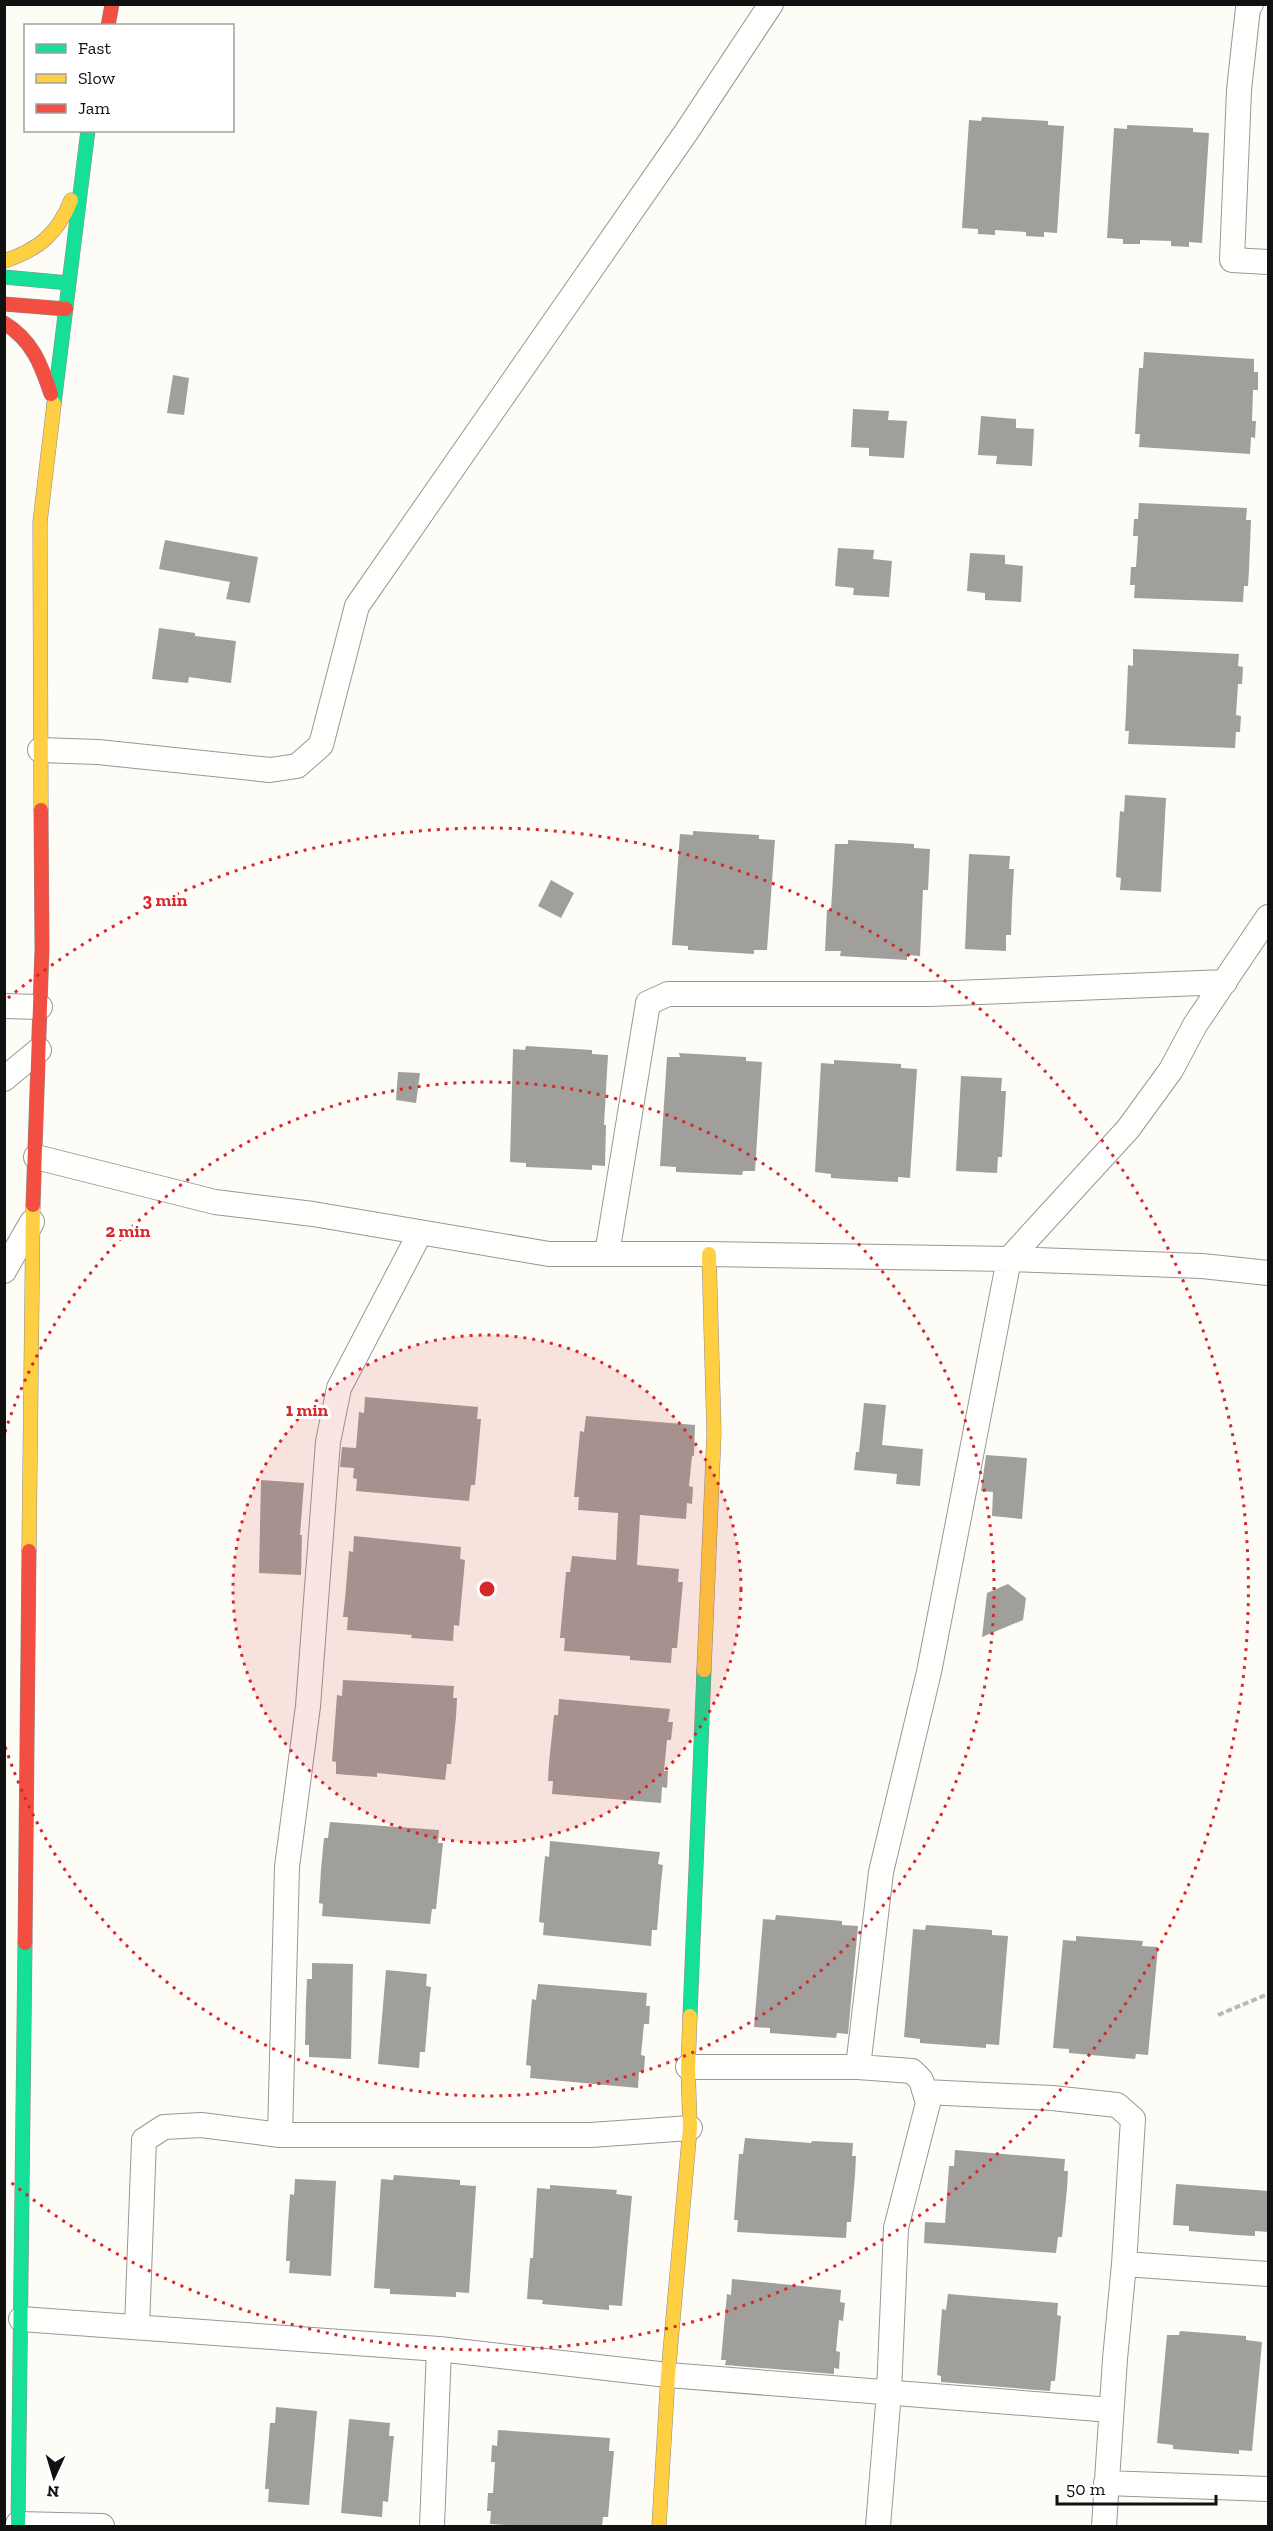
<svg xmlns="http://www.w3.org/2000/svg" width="1273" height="2531" font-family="'Zilla Slab',serif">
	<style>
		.building { fill: #a19f9c }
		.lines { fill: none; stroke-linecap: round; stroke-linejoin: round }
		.street-casing { stroke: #979795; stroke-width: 26 }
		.fast-casing { stroke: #8e8d8b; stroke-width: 15 }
		.slow-casing { stroke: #8e8d8b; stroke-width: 15 }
		.jam-casing { stroke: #8e8d8b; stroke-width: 15 }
		.path { stroke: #b9b9b8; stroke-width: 4; stroke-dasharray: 6 3; stroke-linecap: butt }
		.street { stroke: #fffffe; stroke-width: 24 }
		.fast { stroke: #16e098; stroke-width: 14 }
		.slow { stroke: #ffcf43; stroke-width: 14 }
		.jam { stroke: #f24e42; stroke-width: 14 }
		.ring { fill: none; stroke: #d62828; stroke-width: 3; stroke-dasharray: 3 6 }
		.centre { fill: #d62828; stroke: #fff; stroke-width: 3 }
		.ring-label { font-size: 18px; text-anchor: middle; font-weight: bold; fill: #d62828; stroke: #fff; stroke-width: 6; stroke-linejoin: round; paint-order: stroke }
	</style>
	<rect width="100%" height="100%" fill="#fdfcf7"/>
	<path class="building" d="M982 117 1048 121V125L1064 126 1057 233 1044 232V237L1026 236V232L995 230V235L978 234V229L962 228 969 120 981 121Z
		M1127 125 1193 128V132L1209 133 1202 243 1189 242V247L1171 246V241L1140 240V244H1123V239L1107 238 1114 128 1127 129Z
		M1144 352 1254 359V372H1258V390H1253L1252 421H1256L1255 438 1251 437 1250 454 1139 447 1140 434H1135L1136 415 1139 368H1143Z
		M173 375 189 378 184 415 167 413Z
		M853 409 889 411 888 420 907 421 904 458 869 456V448L851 447Z
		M981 416 1016 419V428L1034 429 1032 466 996 464 997 456 978 455Z
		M1139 503 1247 508 1246 520H1251L1249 570 1248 586H1244L1243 602 1134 598 1135 585H1130L1131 567H1136L1138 536H1133L1134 519H1138Z
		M165 540 258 557 250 603 226 599 230 582 159 569Z
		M838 548 874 550 873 559 892 561 889 597 853 595 854 588 835 586Z
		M970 553 1005 555V564L1023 566 1021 602 985 600V593L967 591Z
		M159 628 195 633V636L236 641 231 683 189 677 188 683 152 679Z
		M1133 649 1239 654 1238 666 1243 667 1242 684H1238L1236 715 1241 716 1240 732H1236L1235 748 1128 744 1129 731H1125L1126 713 1128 665 1133 666Z
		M1125 795 1166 798 1161 892 1120 890 1121 878 1116 877 1117 859 1120 811 1124 812Z
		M693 831 759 835V839L775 840 767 950H754V954L688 950V946L672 945 680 834 693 835Z
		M848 840 914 844V848L930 849 928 890H923L920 956 907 955V960L840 956 841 951H825L827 910H831L835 844H848Z
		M969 854 1010 856 1009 869H1014L1012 903 1011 935H1006V951L965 949Z
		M551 880 574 893 561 918 538 906Z
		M526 1046 592 1050V1054L608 1055 604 1125H606L605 1166 592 1165V1170L574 1169 526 1167V1163L510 1162 513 1049 525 1050Z
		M679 1053 746 1057V1061L762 1062 755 1171H743L742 1175 676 1172V1167L660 1166 667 1057H680Z
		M834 1060 901 1064V1068L917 1069 910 1178 898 1177V1182L861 1180 831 1178V1174L815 1172 821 1063 834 1064Z
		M398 1072 420 1073 416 1103 396 1100Z
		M961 1076 1002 1078 1001 1091H1006L1005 1109 1002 1157H998L997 1173 956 1171Z
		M365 1397 478 1407 477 1419H481L477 1464 475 1485H471L469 1501 356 1491 357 1479 353 1478 354 1468 340 1467 342 1447 356 1448 359 1412 364 1413Z
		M864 1403 886 1405 882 1445 923 1449 920 1486 896 1484 897 1474 854 1470 856 1452H859Z
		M586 1416 695 1425 694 1456H692L689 1486 693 1487 692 1504 687 1503 686 1519 640 1515 637 1565 679 1569 678 1582H683L677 1648H672L671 1663 630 1660V1656L564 1651 565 1638H560L566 1572H570L572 1556 616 1560 618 1513 578 1510 579 1497H574L580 1431 584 1432Z
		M986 1455 1027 1458 1022 1519 992 1516 993 1492 981 1491Z
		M261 1480 304 1483 300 1535H302L301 1575 259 1573Z
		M354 1536 461 1547 460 1559 465 1560 459 1626 454 1625 453 1641 411 1638 412 1635 347 1630 348 1617H343L345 1599 349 1551 353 1552Z
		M1008 1584 1026 1598 1023 1620 982 1637 987 1593Z
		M343 1680 454 1686 453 1698H457L456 1717 451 1764H447L445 1780 377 1773V1777L336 1774V1762L332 1761 337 1695 342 1696Z
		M559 1699 670 1709 668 1722H673L671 1740H667L664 1771H668L667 1788 662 1787 661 1803 552 1794 553 1781H548L549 1763 554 1715H558Z
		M330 1822 439 1830 438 1843H443L436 1909H432L430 1924 322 1916 323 1904 319 1903 321 1869 324 1838H328Z
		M550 1841 660 1852 658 1864 663 1865 661 1883 657 1930H652L651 1946 543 1935 544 1923 539 1922 542 1887 545 1856 549 1857Z
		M776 1915 842 1921V1925L858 1926 848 2034 837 2033 836 2038 770 2033V2028L754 2027 763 1919 775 1920Z
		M926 1925 992 1930V1935L1008 1936 999 2045 986 2044V2048L920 2043V2039L904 2037 913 1929 925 1930Z
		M1076 1936 1143 1941 1142 1946 1158 1947 1148 2055 1136 2054 1135 2059 1069 2053V2049L1053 2048 1063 1940 1076 1941Z
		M312 1963 353 1964 351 2059 309 2057V2045H305L306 2003 307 1979H312Z
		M386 1970 427 1974 426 1986 431 1987 429 2005 425 2052H420L419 2068 378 2064Z
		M538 1984 647 1993 646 2006H650L649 2024H644L641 2055 645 2056 644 2072H639L638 2088 530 2078 531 2066 526 2065 532 1999 536 2000Z
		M745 2138 811 2143 812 2141 853 2143 852 2156H856L855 2175 851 2222H847L846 2238 737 2232 738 2220H734L739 2154H743Z
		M955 2150 1065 2159 1064 2171H1068L1067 2189 1062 2237H1058L1056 2253 924 2243 925 2222 945 2223 949 2166H954Z
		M394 2175 460 2180V2185L476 2186 469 2293 456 2292V2297L390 2294V2289L374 2288 381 2179 393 2180Z
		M295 2179 336 2181 331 2276 289 2273 290 2261H286L288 2224 290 2194 294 2195Z
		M1176 2184 1269 2191V2232L1255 2231V2236L1237 2235 1189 2231V2226L1173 2225Z
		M550 2185 617 2190 616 2194 632 2196 622 2306 609 2305V2310L542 2304 543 2300 527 2299 530 2258H533L537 2188 550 2189Z
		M732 2279 841 2290 840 2302 845 2303 843 2321 839 2320 836 2351 840 2352 839 2369 834 2368V2374L725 2365 726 2360H721L724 2326 727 2294 731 2295Z
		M948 2294 1058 2303 1057 2315 1061 2316 1057 2360 1055 2381H1051L1050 2391 941 2382V2376L937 2375 942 2309 946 2310Z
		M1180 2331 1246 2336V2340L1262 2342 1252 2451 1239 2450V2454L1173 2449V2445L1157 2443 1167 2335H1179Z
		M276 2407 317 2411 309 2505 268 2502 269 2489H265L270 2423H275Z
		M349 2419 390 2423 389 2436H394L392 2454 388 2502 383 2501 382 2517 341 2513Z
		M498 2430 610 2438 609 2451H614L608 2517H603L602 2526H523L490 2524 491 2511H487L488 2493H493L495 2462H491L492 2445 497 2446Z"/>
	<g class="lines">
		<g class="street-casing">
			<path id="street" d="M1251 4 1248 8 1239 90 1232 260 1268 262
				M40 750 98 752 270 770 297 766 321 745 357 606 687 131 771 4
				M4 1006 40 1007
				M4 1079 39 1050
				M36 1157 215 1202 313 1214 549 1254H709L1009 1259 1202 1266 1268 1273
				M607 1254 648 1003 668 994H930L1225 982
				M4 1271 32 1222
				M688 2067H858L912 2071 921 2080 928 2103 896 2228 889 2392 878 2526
				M858 2067 881 1872 929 1672 1009 1259 1128 1129 1171 1070 1195 1025 1268 917
				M925 2092 1052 2098 1117 2105 1133 2119 1124 2264
				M280 2135 287 1867 308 1706 328 1442 339 1388 420 1233
				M21 2319 439 2349 668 2375 1111 2410
				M137 2327 144 2140 164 2127 201 2125 280 2135H591L690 2128
				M1106 2483 1268 2489
				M18 2524 102 2526
				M432 2526 439 2349
				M1104 2526 1115 2359 1124 2264 1268 2274"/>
		</g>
		<g class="fast-casing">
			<path id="fast" d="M4 277 69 283
				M54 404 88 130
				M690 2016 704 1670
				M18 2526 25 1943"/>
		</g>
		<g class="slow-casing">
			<path id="slow" d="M4 261C38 250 58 234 71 200
				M41 810 40 522 54 404
				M29 1551 33 1205
				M704 1670 714 1433 709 1254
				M659 2526 668 2375 690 2128 688 2067 690 2016"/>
		</g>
		<g class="jam-casing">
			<path id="jam" d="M108 26 112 4
				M4 304 66 309
				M4 323C32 340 41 364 51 394
				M33 1205 42 949 41 810
				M25 1943 29 1551"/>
		</g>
		<path class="path" d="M1218 2015 1268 1994"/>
		<use href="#street" class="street"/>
		<use href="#fast" class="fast"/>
		<use href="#slow" class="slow"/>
		<use href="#jam" class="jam"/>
	</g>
	<circle cx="487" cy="1589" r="254" fill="#d62828" fill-opacity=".12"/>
	<g class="ring">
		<circle cx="487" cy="1589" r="254"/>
		<path d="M5 1432A507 507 0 1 1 5 1746"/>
		<path d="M8 998A761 761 0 1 1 8 2180"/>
	</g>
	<circle cx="487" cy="1589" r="9" class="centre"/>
	<g class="ring-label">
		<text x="165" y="906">3 min</text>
		<text x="128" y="1237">2 min</text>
		<text x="307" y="1416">1 min</text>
	</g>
	<rect width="1273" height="2531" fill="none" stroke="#111111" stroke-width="12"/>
	<rect x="24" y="24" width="210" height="108" fill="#ffffff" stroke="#a0a0a0" stroke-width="1.5"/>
	<rect x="36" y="44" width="30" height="9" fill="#16e098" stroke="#a0a0a0" stroke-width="1.5"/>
	<text x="78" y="54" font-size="18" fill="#111111">Fast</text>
	<rect x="36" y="74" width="30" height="9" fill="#ffcf43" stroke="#a0a0a0" stroke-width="1.5"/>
	<text x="78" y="84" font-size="18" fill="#111111">Slow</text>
	<rect x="36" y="104" width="30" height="9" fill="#f24e42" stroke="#a0a0a0" stroke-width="1.5"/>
	<text x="78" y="114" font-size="18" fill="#111111">Jam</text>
	<g transform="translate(54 2477) rotate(184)" stroke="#ffffff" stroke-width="4.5" paint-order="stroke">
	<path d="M0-4.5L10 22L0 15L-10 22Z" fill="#111111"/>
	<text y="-9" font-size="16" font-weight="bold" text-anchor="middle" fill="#111111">N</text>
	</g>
	<path d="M1057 2495v9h159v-9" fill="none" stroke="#111111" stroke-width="3"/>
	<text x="1066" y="2495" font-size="18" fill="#111111" stroke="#ffffff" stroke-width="4.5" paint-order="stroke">50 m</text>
</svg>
